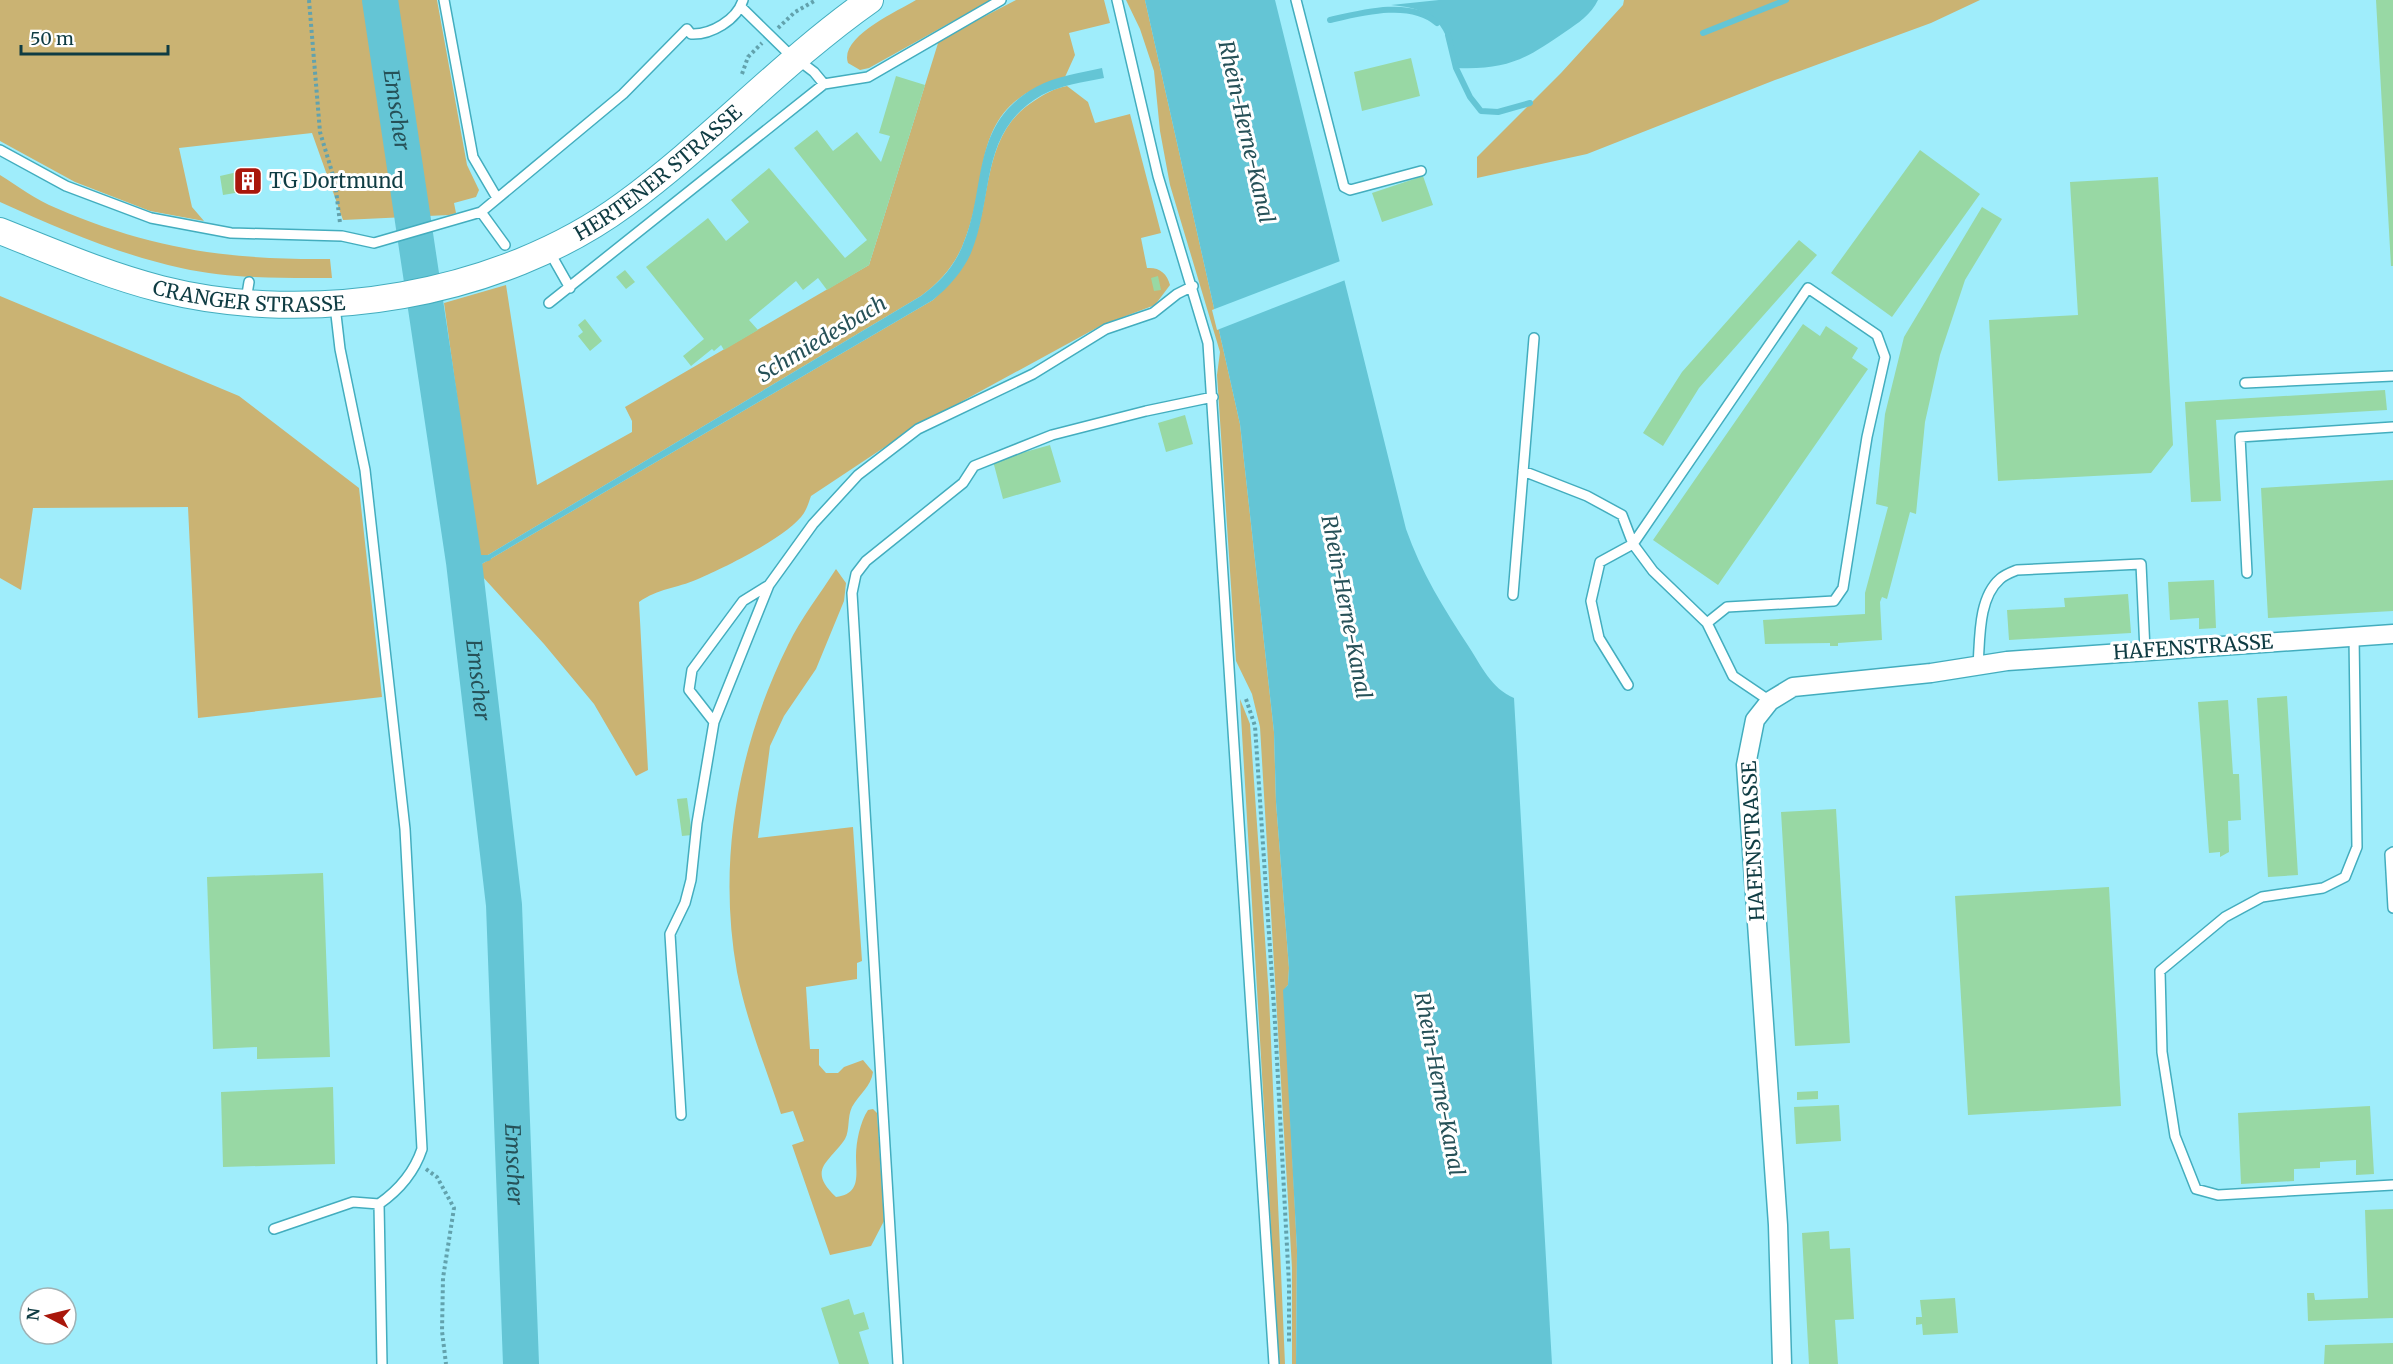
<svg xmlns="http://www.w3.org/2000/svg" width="2393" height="1364" font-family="Merriweather,serif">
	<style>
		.green { fill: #cab373 }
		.water { fill: #64c5d5 }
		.pier { fill: #9fedfb }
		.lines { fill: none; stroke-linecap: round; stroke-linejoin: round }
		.stream { stroke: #64c5d5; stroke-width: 6 }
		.river { stroke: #64c5d5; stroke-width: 36 }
		.building { fill: #98d8a4 }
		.service-casing { stroke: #43adbe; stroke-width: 12 }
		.minor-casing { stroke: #43adbe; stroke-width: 21 }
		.secondary-casing { stroke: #43adbe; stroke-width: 28 }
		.path { stroke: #62a2ad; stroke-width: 4; stroke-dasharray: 3 3; stroke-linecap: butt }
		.service { stroke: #fff; stroke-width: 9 }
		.minor { stroke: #fff; stroke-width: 18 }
		.secondary { stroke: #fff; stroke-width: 26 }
		.labels { text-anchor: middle; stroke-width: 6; stroke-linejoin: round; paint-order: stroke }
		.street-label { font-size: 20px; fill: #0f3c43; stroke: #fff }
		.poi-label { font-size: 20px; fill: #0f3c43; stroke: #fff; text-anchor: start }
		.water-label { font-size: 21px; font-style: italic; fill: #265158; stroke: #fff }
	</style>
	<rect width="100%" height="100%" fill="#9fedfb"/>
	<path class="green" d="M0 0H437L467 165 479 190 476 197 454 203 456 213 449 215 343 220 312 133 179 148 192 207 204 221 150 211 75 182 0 141Z
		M916 0H991L869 68 860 70 848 63C839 37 896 12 916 0Z
		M1016 0H1104L1110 23 1069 33 1075 55 1065 77C963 106 994 175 962 247 953 267 939 283 921 296L488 555H479L444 303 506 285 537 485 632 432V421L625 407 869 265 939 40Z
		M1126 0H1145L1240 424 1274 732 1276 802 1289 968 1288 985 1284 990 1297 1250 1296 1364H1292V1268L1260 727 1252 694 1236 661 1217 375 1220 352 1170 185 1160 131 1154 71 1140 29Z
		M1624 0H1980L1931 23 1775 80 1587 154 1477 178V157L1561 73 1623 5Z
		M1067 86 1088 102 1095 123 1130 114 1161 233 1141 238 1147 268C1159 267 1167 273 1170 285L1155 305 1102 325 915 427 811 496C809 502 807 508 804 513 789 536 724 568 698 579 675 589 659 588 639 602L648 770 636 776 594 704 544 644 482 576 480 565 933 300C948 286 962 272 970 253 993 202 980 135 1034 101 1044 94 1055 88 1067 86Z
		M0 175C18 186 36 200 56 208 151 249 228 260 330 259L332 278C282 278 230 279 181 268 118 254 59 229 0 202Z
		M0 296 239 396 359 488 382 697 198 718 188 507 33 508 21 590 0 578Z
		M836 569 846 583 844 601 816 669 784 716 770 746 758 838 853 827 862 961 857 963V979L806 987 810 1049H819V1065L826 1073H838L844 1067 863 1060 873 1072C871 1087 859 1094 852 1107 847 1117 850 1130 845 1139 830 1162 806 1169 836 1197 861 1194 856 1176 856 1156 856 1142 860 1122 868 1110L873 1109 877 1113 884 1221 871 1246 830 1255 792 1145 804 1141 793 1111 781 1114C766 1068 746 1020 737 972 717 861 738 745 788 645 801 618 820 594 836 569Z
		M1240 699 1250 724 1269 996 1285 1364H1279Z"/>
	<path class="water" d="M1145 0H1275L1406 529C1421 572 1444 609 1469 647 1482 667 1491 688 1514 698L1552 1364H1296L1297 1250 1283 990 1288 985 1289 968 1276 802 1274 732 1240 424Z
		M1439 0H1598C1591 15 1578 23 1565 32 1525 60 1506 70 1456 68 1446 25 1437 9 1391 5Z
		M1102 68 1104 78C1084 82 1061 85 1042 95 978 131 995 195 971 253 963 271 949 287 933 300L480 565 479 555H488L921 296C939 283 953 268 962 247 988 189 968 125 1036 87 1056 76 1081 73 1102 68Z"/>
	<path class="pier" d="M1343 260 1348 279 1217 330 1212 310Z"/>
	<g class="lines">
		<path class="stream" d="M1330 20C1364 12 1411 0 1437 23
			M1703 33 1786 0
			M1448 35 1456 68 1470 97 1481 111 1498 112 1530 103
			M464 562 488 558"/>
		<path class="river" id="s1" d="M380 0 464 562 504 905 521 1364"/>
	</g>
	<path class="building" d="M2376 0H2393V266H2391Z
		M1411 58 1420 96 1362 111 1354 72Z
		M896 76 925 85 869 265 827 290 818 278 803 290 796 281 749 320 758 330 724 350 721 345 714 351 712 349 691 366 683 356 704 339 646 267 708 218 726 241 749 222 731 200 769 168 845 258 867 240 794 148 817 130 833 151 857 132 881 162 890 136 879 133Z
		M1920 150 1980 194 1892 317 1831 273Z
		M255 168 259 189 223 195 220 176Z
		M1423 176 1433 205 1382 222 1372 193Z
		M2158 177 2173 445 2151 473 1998 481 1989 320 2078 315 2070 182Z
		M1982 207 2002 219 1965 280 1940 355 1925 422 1916 514 1910 512 1887 599 1882 597 1880 602 1882 640 1838 643V646H1830V643L1765 644 1763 620 1865 614V593L1888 507 1876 504 1885 414 1904 337Z
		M1799 240 1817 255 1699 388 1663 446 1643 433 1682 372Z
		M625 270 635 282 626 289 616 277Z
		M1158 276 1161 290 1154 291 1151 278Z
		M585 319 602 341 590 351 578 336 583 332 578 325Z
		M1803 324 1820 336 1826 326 1858 348 1852 358 1868 369 1718 585 1653 540Z
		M2385 390 2387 410 2216 420 2221 501 2191 502 2185 402Z
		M1185 415 1193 444 1166 452 1158 423Z
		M1050 445 1061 482 1003 499 993 461Z
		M2393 480V611L2268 618 2261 488Z
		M2214 580 2216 628 2199 629V618L2170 620 2168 582Z
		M2128 594 2131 633 2009 640 2007 610 2065 607 2064 598Z
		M2287 696 2298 875 2268 877 2257 698Z
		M2228 700 2233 774H2239L2241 820 2228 821 2229 852 2220 857V852L2209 853 2198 702Z
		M687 798 692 835 682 836 677 799Z
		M1836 809 1850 1043 1795 1046 1781 812Z
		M323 873 330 1057 257 1059V1047L213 1049 207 877Z
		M2109 887 2121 1106 1968 1115 1955 896Z
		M333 1087 335 1164 223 1167 221 1092Z
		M1818 1091V1099L1797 1100V1092Z
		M1839 1105 1841 1141 1796 1144 1794 1107Z
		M2370 1106 2374 1174 2356 1175V1160L2320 1162V1168L2294 1169V1181L2241 1184 2238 1113Z
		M2393 1209V1318L2308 1321 2307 1293H2314L2315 1300 2368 1298 2365 1210Z
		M1829 1231 1830 1249 1850 1248 1854 1319 1835 1320 1838 1364H1809L1802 1233Z
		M1955 1298 1958 1333 1923 1335 1922 1324 1916 1325V1317H1922L1920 1300Z
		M849 1299 854 1315 864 1312 869 1329 859 1332 869 1364H839L821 1308Z
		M2393 1343V1364H2324L2325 1345Z"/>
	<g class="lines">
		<g class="service-casing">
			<path id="service" d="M444 0 473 157 497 198
				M1117 0 1158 176 1208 343 1274 1364
				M1296 0 1344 187 1350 190 1421 171
				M741 7 785 50 814 72 824 84 868 77 1001 0
				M0 150 66 186 151 218 231 233 342 236 374 243 481 212 623 94 687 29 691 34C711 35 737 20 743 0
				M481 212 505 245
				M549 251 570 288
				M246 300 249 282
				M549 303 824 84
				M335 306 340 349 365 470 405 829 422 1149C414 1173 399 1190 379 1204L382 1364
				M2245 383 2393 376
				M1523 471 1587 496 1622 515 1633 544 1653 571 1707 623 1733 676 1770 701
				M2247 573 2240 437 2393 427
				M1513 595 1534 338
				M2354 636 2357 847 2345 877 2323 888 2262 897 2225 917 2160 971 2162 1052 2175 1136 2196 1189 2218 1195 2393 1185
				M1978 666C1980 639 1978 598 2000 579 2004 575 2012 572 2017 570L2141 564 2145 651
				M1628 685 1599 638 1591 601 1600 562 1633 544 1808 288 1877 335 1885 357 1867 437 1843 588 1834 601 1727 607 1707 623
				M714 722 689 690 692 670 743 601 769 585
				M2393 852 2390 854 2393 908
				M681 1115 670 934 685 903 691 880 697 823 714 722 769 585 813 524 858 475 918 429 1033 374 1106 329 1153 313 1177 294 1193 286
				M274 1229 353 1202 379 1204
				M898 1364 852 593 856 574 866 561 963 483 974 466 1052 435 1146 411 1213 397"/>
		</g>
		<g class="minor-casing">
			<path id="minor" d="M1782 1364 1778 1225 1746 765 1755 720 1770 701 1793 687 1931 673 2007 661 2393 634"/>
		</g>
		<g class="secondary-casing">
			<g id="secondary">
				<path id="s2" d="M0 231C53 252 106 275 161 289 311 327 500 296 625 204 711 141 783 61 870 0"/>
			</g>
		</g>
		<path class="path" d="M309 0 320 132 335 182 340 223
			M778 28 795 12 816 0
			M742 74 748 57 762 43
			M1246 699 1255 726 1275 1023 1289 1284V1343
			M426 1169 437 1177 454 1208 443 1278 442 1331 446 1364"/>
		<use href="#service" class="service"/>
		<use href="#minor" class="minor"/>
		<use href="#secondary" class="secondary"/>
	</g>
	<defs>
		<g id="building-square" transform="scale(1.5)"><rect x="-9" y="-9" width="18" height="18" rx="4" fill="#a9170b" stroke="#fff"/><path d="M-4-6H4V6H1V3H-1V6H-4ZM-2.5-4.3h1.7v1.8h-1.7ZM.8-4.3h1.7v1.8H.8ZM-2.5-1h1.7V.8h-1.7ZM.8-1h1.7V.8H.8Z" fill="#fff"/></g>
	</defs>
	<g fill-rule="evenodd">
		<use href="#building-square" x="248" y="181"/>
	</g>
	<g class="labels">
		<g class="street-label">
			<text dy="7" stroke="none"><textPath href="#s2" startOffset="702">HERTENER STRASSE</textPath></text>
			<text dy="7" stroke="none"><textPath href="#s2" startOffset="260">CRANGER STRASSE</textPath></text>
			<text transform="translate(2193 647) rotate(-4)" y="7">HAFENSTRASSE</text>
			<text transform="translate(1753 841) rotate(-93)" y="7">HAFENSTRASSE</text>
		</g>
		<g class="poi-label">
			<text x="269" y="188">TG Dortmund</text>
		</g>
		<g class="water-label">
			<text dy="7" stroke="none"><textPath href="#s1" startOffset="111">Emscher</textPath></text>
			<text transform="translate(1246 132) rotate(77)" y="7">Rhein-Herne-Kanal</text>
			<text transform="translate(822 339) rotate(-31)" y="7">Schmiedesbach</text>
			<text transform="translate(1346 607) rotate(79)" y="7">Rhein-Herne-Kanal</text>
			<text dy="7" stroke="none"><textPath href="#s1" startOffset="687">Emscher</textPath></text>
			<text transform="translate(1439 1084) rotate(79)" y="7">Rhein-Herne-Kanal</text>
			<text dy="7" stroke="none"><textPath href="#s1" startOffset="1173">Emscher</textPath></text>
		</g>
	</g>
	<g transform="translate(48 1316) rotate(277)"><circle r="28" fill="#ffffff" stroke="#9fb1b4" stroke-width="1.5"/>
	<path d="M0-4.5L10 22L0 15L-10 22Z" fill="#a9170b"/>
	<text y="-9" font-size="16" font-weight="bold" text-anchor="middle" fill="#0f3c43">N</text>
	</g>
	<path d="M21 45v9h147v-9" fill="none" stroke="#0f3c43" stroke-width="3"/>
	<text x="30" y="45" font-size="18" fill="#0f3c43" stroke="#ffffff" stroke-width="4.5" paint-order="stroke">50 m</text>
</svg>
